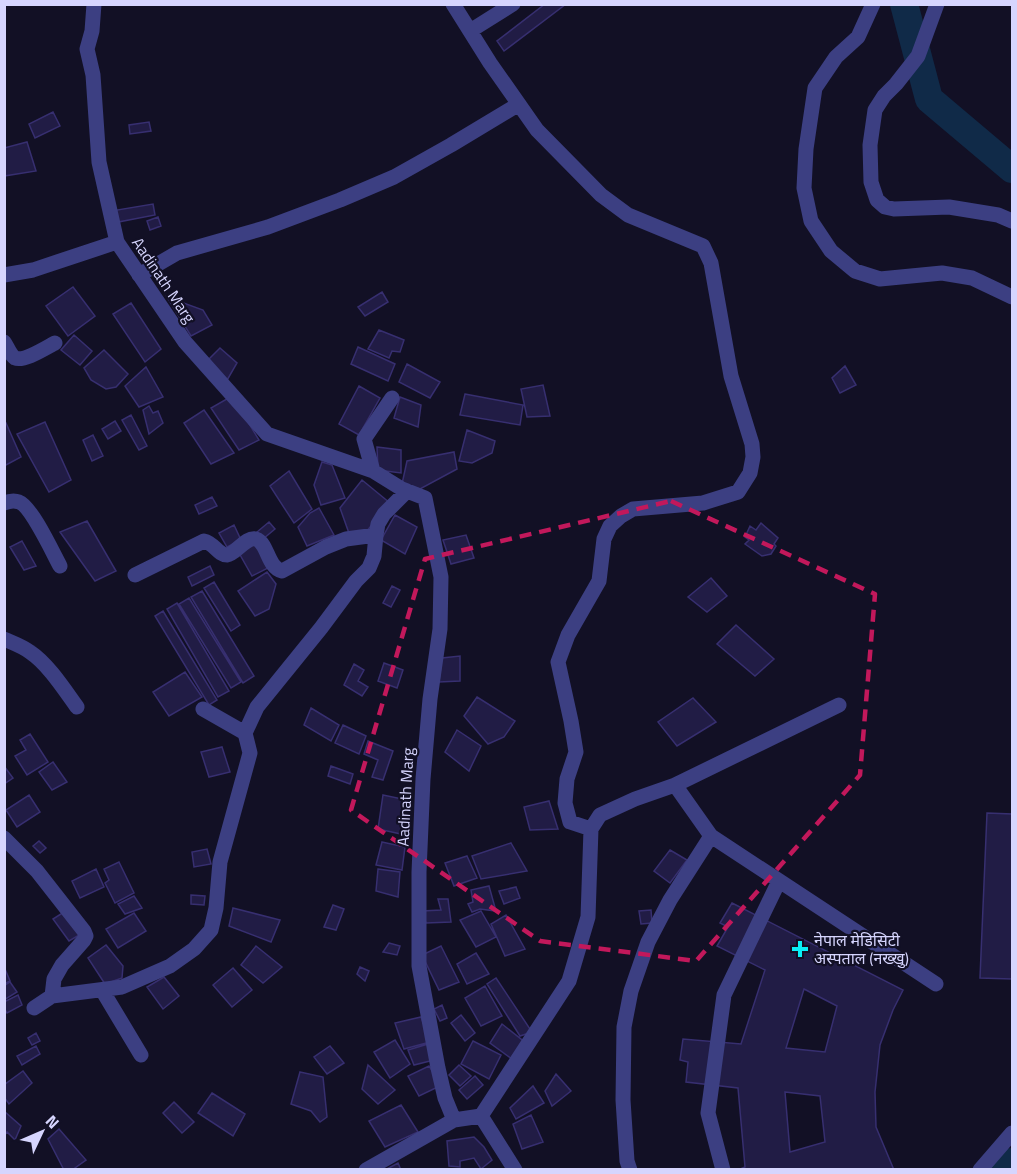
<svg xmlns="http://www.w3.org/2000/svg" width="1017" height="1174" font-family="'Titillium Web','Noto Sans Devanagari',sans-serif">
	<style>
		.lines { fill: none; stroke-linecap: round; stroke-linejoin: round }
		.river { stroke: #102a48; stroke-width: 28 }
		.building { fill: #211c45; stroke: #372f70; stroke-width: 1.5; fill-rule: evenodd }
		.minor { stroke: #3c3f82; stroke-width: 15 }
		.marked { fill: none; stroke: #c2185b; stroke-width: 4.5; stroke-dasharray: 12 8; stroke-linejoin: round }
		.poi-dot { fill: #09f0f6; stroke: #121025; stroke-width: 2 }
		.labels { text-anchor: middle; stroke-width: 4.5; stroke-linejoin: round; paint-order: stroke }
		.street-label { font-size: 16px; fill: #d6d5fe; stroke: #121025 }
		.poi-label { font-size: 16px; fill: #d6d5fe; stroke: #121025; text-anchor: start }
	</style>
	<rect width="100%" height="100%" fill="#121025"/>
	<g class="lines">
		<path class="river" d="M904 4 929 99 1012 169
			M1004 1170 1012 1162"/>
	</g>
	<path class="building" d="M545 4H566L504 51 497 41Z
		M53 112 60 126 35 138 29 124Z
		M149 122 151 131 130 134 129 125Z
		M27 142 36 171 4 176V148Z
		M153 204 155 215 113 223 111 211Z
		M158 217 161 226 150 230 147 221Z
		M73 287 95 316 68 336 46 306Z
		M382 292 388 302 365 316 358 307Z
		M167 297 203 310 212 325 191 336Z
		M131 303 161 349 145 362 113 314Z
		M379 330 404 340 400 352 392 351 389 358 368 349Z
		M74 335 92 351 80 365 61 350Z
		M358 347 395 364 388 381 351 364Z
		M220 348 237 363 226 382 206 362Z
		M104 350 128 374 116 387 106 389 91 380 84 368Z
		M407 364 440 382 430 398 399 382Z
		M845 366 856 385 840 393 832 378Z
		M146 367 163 397 139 407 125 386Z
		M543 385 550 416 527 417 521 389Z
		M359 386 380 398 359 435 339 424Z
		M465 394 523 405 520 425 460 415Z
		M232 396 259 440 239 450 211 408Z
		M400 397 421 405 418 427 394 418Z
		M149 406 153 413 158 411 163 423 149 434 143 410Z
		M204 410 234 453 211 464 184 423Z
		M131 415 147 446 139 450 122 420Z
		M115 421 121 431 108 439 102 429Z
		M45 422 71 480 49 492 17 434Z
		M6 423 21 457 6 465 4 462V424Z
		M467 430 495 441 492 453 472 463 459 461Z
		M93 435 103 456 92 461 83 440Z
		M377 447 401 450V473L378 470Z
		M454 452 457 469 420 489 402 484 407 461Z
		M322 462 332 465 345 498 321 505 314 485Z
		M289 471 312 509 294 523 270 486Z
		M362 480 390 503 366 532 350 536 340 508Z
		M212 497 217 506 199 514 195 505Z
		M319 508 334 535 307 546 298 527 310 513Z
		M395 515 417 527 405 554 381 540Z
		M87 521 116 571 95 581 60 532Z
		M269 522 275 529 263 539 257 532Z
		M761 523 778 538 774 544 776 546 771 554 762 556 745 544 749 540 745 537 750 526 756 530Z
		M234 525 241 540 227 547 219 533Z
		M466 535 474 558 451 564 443 540Z
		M22 541 36 566 24 570 10 547Z
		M256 543 270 567 252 576 239 553Z
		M210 566 214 575 192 586 188 577Z
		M267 572 276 584 269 609 255 616 238 591Z
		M711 578 727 596 707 612 688 597Z
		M214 582 240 625 231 631 204 588Z
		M392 586 400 590 391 607 383 603Z
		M202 591 254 676 243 683 191 597Z
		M189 598 241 682 231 688 179 604Z
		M177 603 229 691 218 697 167 609Z
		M163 611 217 700 209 705 155 616Z
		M736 625 774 659 755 676 717 644Z
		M460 656V681L439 682 442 658Z
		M384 663 403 670 397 688 378 681Z
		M354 664 364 670 358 681 368 687 362 696 344 685Z
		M185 672 202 697 169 716 153 692Z
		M477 697 515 721 504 737 488 744 464 716Z
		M693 698 716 722 677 746 658 722Z
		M311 708 339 725 331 741 304 725Z
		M343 725 366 736 359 754 335 743Z
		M457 730 481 746 469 771 445 752Z
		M30 734 48 762 27 775 15 756 26 750 20 740Z
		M368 741 393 751 383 780 372 777 378 760 364 754Z
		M222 747 230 772 209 777 201 752Z
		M53 762 67 782 52 790 39 772Z
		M4 766 13 778 4 784Z
		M331 766 353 774 350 784 328 776Z
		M29 795 40 812 17 827 6 810Z
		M383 795 407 800 401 834 378 829Z
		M549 801 558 829 530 830 524 807Z
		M987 813 1012 814V979L980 978Z
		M39 841 46 848 40 853 33 846Z
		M382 842 405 847 402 870 376 865Z
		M511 843 527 871 481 879 472 856Z
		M207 849 211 864 194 867 192 852Z
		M670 850 687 860 670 883 654 871Z
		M467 856 477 878 454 886 445 863Z
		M119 862 134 893 115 903 105 883 109 880 104 869Z
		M96 869 104 887 80 898 72 881Z
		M378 869 400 872 398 897 376 891Z
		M489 886 496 911 480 909 472 912 468 904 473 902 471 890Z
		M516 887 520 898 504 904 499 891Z
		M191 895 205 896 204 905 191 904Z
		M134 896 142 908 125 914 118 904Z
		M438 899H448L451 922 426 923 422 911 441 910Z
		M732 903 903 990 893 1010 880 1045 875 1092 876 1127 894 1170H738L745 1167 738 1088 686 1082 688 1062 680 1060 683 1039 741 1044 765 970 717 946 728 927 720 923ZM804 989 837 1006 825 1052 786 1048ZM785 1092 820 1096 825 1142 790 1152Z
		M333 905 344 909 336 930 324 927Z
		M233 908 280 920 271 942 229 926Z
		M651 910 652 923 641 924 639 911Z
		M481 911 496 937 476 947 460 920Z
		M64 912 81 934 69 941 53 919Z
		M134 913 146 931 118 948 106 929Z
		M506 915 525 949 505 956 491 924Z
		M389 943 400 946 397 955 383 952Z
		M106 945 123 966 122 978 105 984 88 958Z
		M256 946 282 967 263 983 241 965Z
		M441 946 459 982 439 990 422 955Z
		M476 953 489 974 467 984 457 964Z
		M360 967 369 971 365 981 357 974Z
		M233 968 252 990 232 1007 213 985Z
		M5 969 10 981 4 984V969Z
		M164 977 179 996 163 1009 147 987Z
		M496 978 532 1032 520 1036 487 984Z
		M10 982 17 992 4 1000V986Z
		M485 986 502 1016 481 1026 465 998Z
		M18 995 22 1005 7 1013 4 1008V1002Z
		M442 1005 447 1018 440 1021 434 1009Z
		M461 1015 475 1033 465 1041 451 1023Z
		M421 1017 430 1042 404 1049 395 1023Z
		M502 1024 526 1043 516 1062 490 1043Z
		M36 1033 40 1041 32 1045 28 1038Z
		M395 1040 410 1064 390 1078 374 1052Z
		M473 1041 501 1055 489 1079 461 1064Z
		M428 1044 434 1060 414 1065 408 1050Z
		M36 1046 40 1054 22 1065 17 1056Z
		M330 1046 344 1063 327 1074 314 1057Z
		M368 1065 395 1090 378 1104 362 1089Z
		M459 1065 471 1076 460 1086 449 1075Z
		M429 1066 442 1085 419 1096 408 1076Z
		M23 1071 32 1083 9 1104 4 1097V1085Z
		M300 1072 323 1077 327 1117 320 1122 311 1111 291 1104Z
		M556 1074 571 1091 552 1106 545 1091Z
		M475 1076 483 1085 467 1099 459 1090Z
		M533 1086 544 1103 516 1119 510 1108Z
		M212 1093 245 1114 233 1136 198 1113Z
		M174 1102 194 1122 182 1133 163 1113Z
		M401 1105 418 1132 385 1147 369 1121Z
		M4 1111 21 1126 15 1140 7 1132 4 1136Z
		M531 1115 543 1142 522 1149 513 1124Z
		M59 1129 86 1160 72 1170H64L48 1139Z
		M474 1137 484 1147 492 1160 481 1169 474 1158 460 1161V1167L449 1166 447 1141Z
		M398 1163 401 1170H385Z"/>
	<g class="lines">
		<path class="minor" d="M94 4 92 31 87 49 93 75 99 162 117 242 185 342 267 434 373 471
			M453 4 490 63 537 130 601 195 628 215 703 246 711 263 731 376 752 444 753 457 750 473 738 492 703 503 633 509 621 516 610 526 604 539 599 581 568 635 558 662 571 721 576 752 567 779 565 803 570 822 591 829
			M873 4 858 37 836 57 815 88 806 149 804 188 811 221 831 251 855 271 880 279 942 273 972 278 1012 297
			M937 4 918 56 896 84 884 96 875 110 870 145 871 182 877 200 885 207 894 209 949 207 998 215 1012 221
			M470 31 513 4
			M4 275 33 270 117 242
			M139 275 177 253 268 227 340 200 394 177 451 145 519 104
			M4 342C7 346 10 355 15 358 24 362 47 347 55 343
			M392 398 364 439 373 471 402 489 425 498 441 577 440 629 430 699 423 779 419 872V966L438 1068 445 1098 454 1120
			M4 503C9 501 14 500 19 502 31 506 53 553 60 566
			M135 575 204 541C214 543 218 555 227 555 236 554 246 536 256 539 268 543 267 567 282 571L326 547 346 539 376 535
			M4 639C13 643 22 646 30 652 48 664 64 689 77 707
			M245 733 257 707 321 628 356 581 369 568 374 556 376 535 378 524 384 514 407 491
			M675 785 711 836 936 984
			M4 838 37 871 84 931 86 936 84 940 62 965 54 979 52 996
			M102 990 141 1055
			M34 1008 52 996 122 987 170 966 194 949 211 930 216 908 220 862 250 753 245 733 203 709
			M481 1116 569 981 588 917 591 829 600 815 635 799 675 785 839 705
			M366 1170 454 1120 481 1116 515 1170
			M630 1170 627 1161 623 1100 624 1027 631 991 648 942 670 900 711 836
			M723 1170 708 1113 724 995 779 881
			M980 1170 1012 1133"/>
	</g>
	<path class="marked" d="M671 501 875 594 860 775 696 961 540 941 351 810 425 559Z"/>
	<path class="poi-dot" d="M797 940h6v6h6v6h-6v6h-6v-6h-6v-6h6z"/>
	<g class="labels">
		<g class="street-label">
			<text transform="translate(164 280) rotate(56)" y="6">Aadinath Marg</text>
			<text transform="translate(405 797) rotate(-87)" y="6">Aadinath Marg</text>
		</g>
		<g class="poi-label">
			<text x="814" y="946">नेपाल मेडिसिटी<tspan x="814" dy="18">अस्पताल (नख्खु)</tspan></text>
		</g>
	</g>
	<rect width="1017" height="1174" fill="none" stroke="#d6d5fe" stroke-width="12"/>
	<g transform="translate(42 1132) rotate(46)" stroke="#121025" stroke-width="4.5" paint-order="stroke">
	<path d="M0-4.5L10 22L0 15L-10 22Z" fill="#d6d5fe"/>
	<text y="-9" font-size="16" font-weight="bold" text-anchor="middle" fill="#d6d5fe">N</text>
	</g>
</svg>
